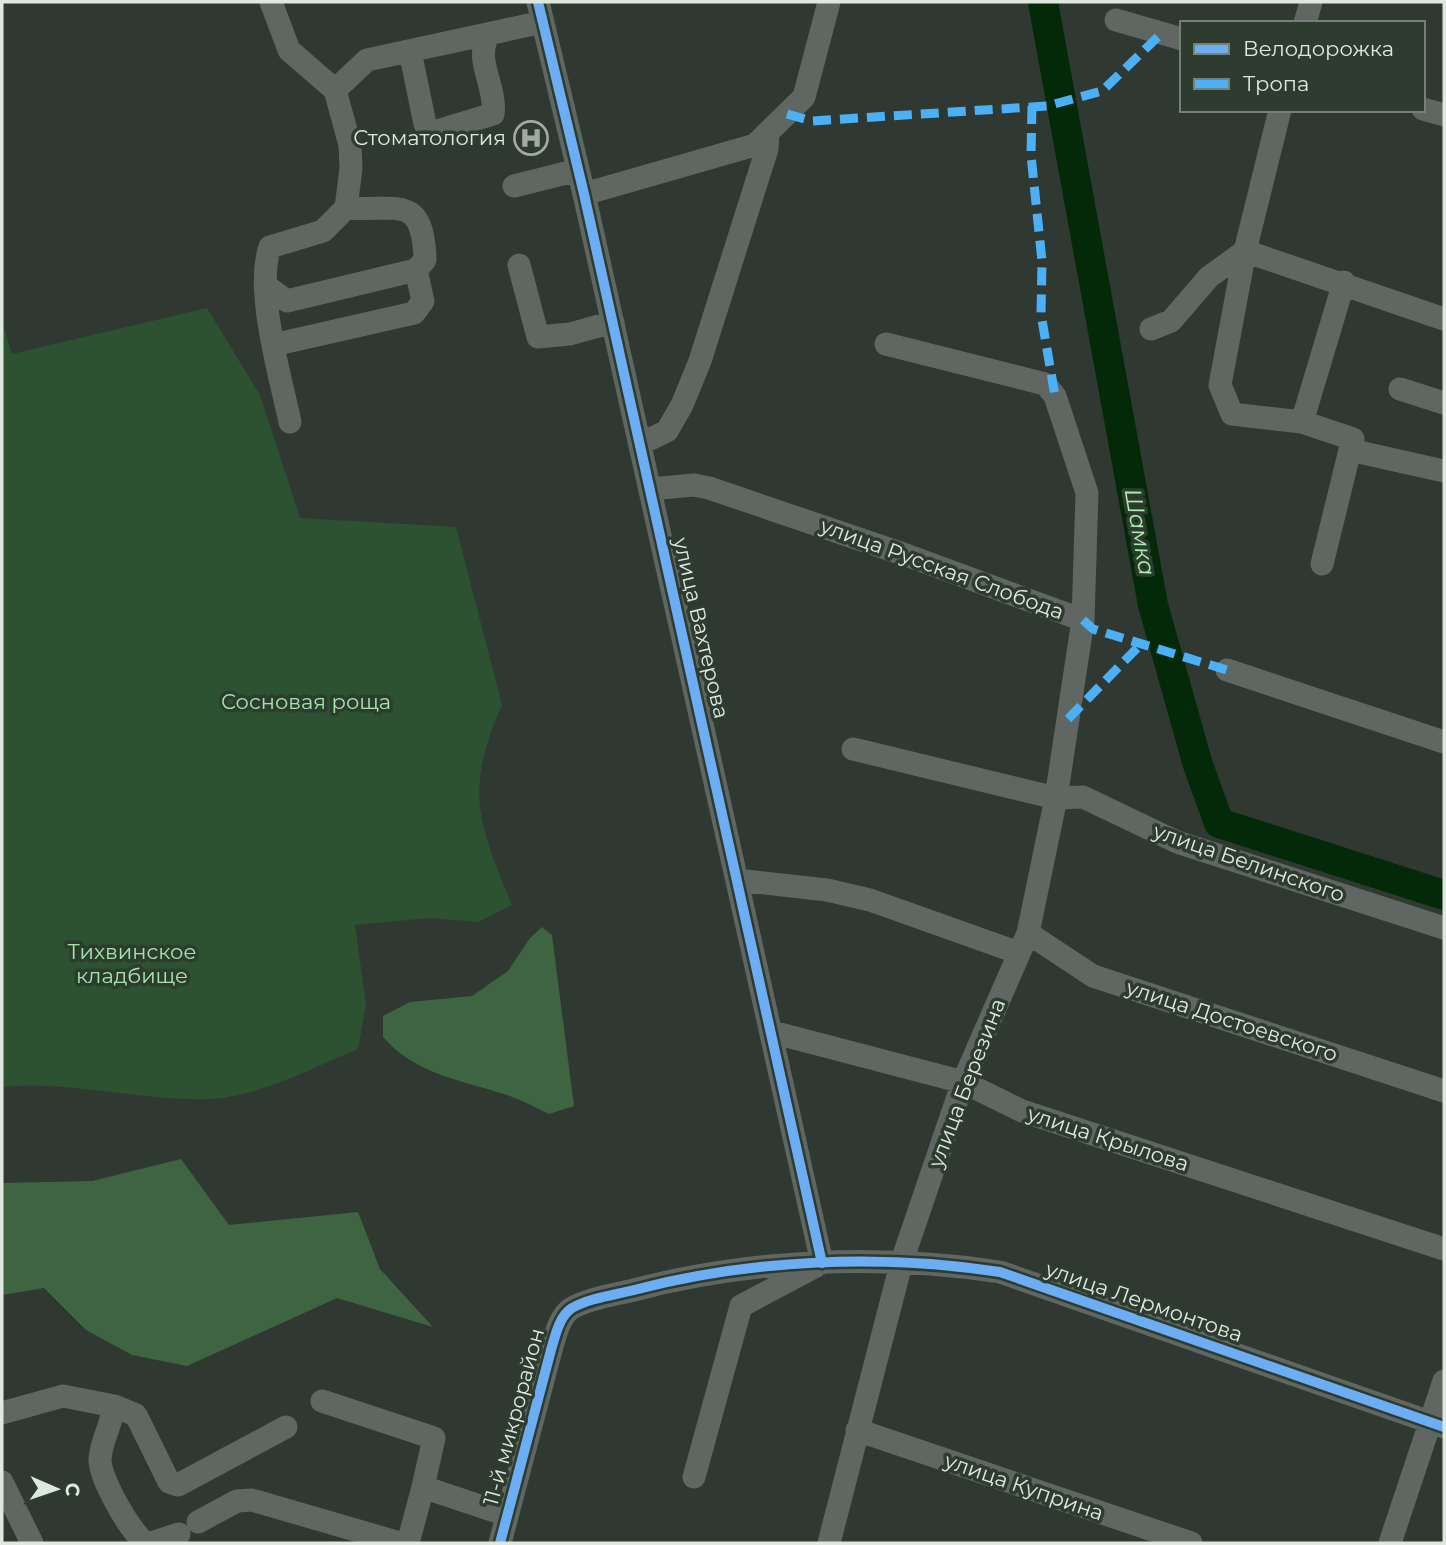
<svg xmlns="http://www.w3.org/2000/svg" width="1446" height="1545" font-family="Montserrat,sans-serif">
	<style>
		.green { fill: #2d5231 }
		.forest { fill: #3e6442 }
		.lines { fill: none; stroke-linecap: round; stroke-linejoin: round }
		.river { stroke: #042909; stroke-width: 30 }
		.minor { stroke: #606661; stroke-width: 23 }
		.quiet { stroke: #4cb0f7; stroke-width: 9; stroke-dasharray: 18 9; stroke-linecap: butt }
		.cycleway-casing { stroke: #2d3c2f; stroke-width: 15 }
		.cycleway { stroke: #6dadf4; stroke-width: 10 }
		.labels { text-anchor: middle; stroke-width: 7; stroke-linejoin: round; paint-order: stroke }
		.poi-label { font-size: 21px; fill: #dfe8df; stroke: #2d3c2f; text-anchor: end }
		.street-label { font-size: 21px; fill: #dfe8df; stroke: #2d3c2f }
		.park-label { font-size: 21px; fill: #a3e5a9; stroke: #2d3c2f }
		.water-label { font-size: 23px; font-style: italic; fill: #abeeb1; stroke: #2d3c2f }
	</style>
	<rect width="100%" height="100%" fill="#303832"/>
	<path class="green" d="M207 308 260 395 300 518 456 527 502 705C464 791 478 822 512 905L478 922 430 918 355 925 366 1005 358 1049C312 1068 261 1096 211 1099 141 1102 71 1080 2 1087V321L12 354Z"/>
	<path class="forest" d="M542 927 552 935 574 1106 549 1114C534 1107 520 1099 504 1094 460 1080 415 1074 383 1037V1016L410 1002 472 996 508 971 530 938Z
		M181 1159 229 1225 358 1212 380 1269 433 1327 337 1298 187 1366 132 1355 86 1330 44 1288 2 1295V1183L92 1181Z"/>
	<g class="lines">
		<path class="river" d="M1043 2 1153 605 1198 765 1219 823 1444 895"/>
		<path class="minor" d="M271 2 289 50 335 90 350 145 351 168 346 208 323 231 270 247C255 290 280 375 290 422
			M538 2 584 194 822 1263
			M1116 20 1182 39
			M1305 23 1311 2
			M410 51 425 124 434 132 493 114C497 86 473 60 489 34
			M335 90 367 60 543 22
			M1423 109 1444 115
			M1280 110 1245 251 1220 385 1232 414 1302 422
			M514 186 578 170
			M584 194 755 145 804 97 829 2
			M1245 251 1444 319
			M519 265 538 337 570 334 613 322
			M1344 282 1302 422 1353 439 1350 450 1444 471
			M265 285 287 301 416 270 425 260C423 192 396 212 346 208
			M1151 329 1171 321 1209 277 1245 251
			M273 345 414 313 423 301 416 270
			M1400 389 1444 403
			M640 444 667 431 682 405 700 361 767 149 768 133
			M650 489 694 485 709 488 906 555 1083 620 1087 493 1055 396 1045 384 886 344
			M1322 564 1350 450
			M1227 670 1444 742
			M853 749 1056 798 1083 797 1177 842 1444 928
			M737 880 827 890 870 900 1019 953
			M1028 933 1093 976 1444 1091
			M772 1032 963 1082 1022 1111 1444 1249
			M322 1401 434 1438 423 1487 507 1515
			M114 1406C112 1424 101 1441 100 1459 99 1477 131 1534 146 1543
			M2 1413 63 1396 114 1406 136 1415 169 1482 178 1485 286 1427
			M857 1430 1191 1543
			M694 1477 741 1306 816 1266
			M2 1482 32 1543
			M198 1522 237 1501 252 1500 400 1543
			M151 1543 179 1534
			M408 1543 423 1487
			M500 1543 551 1350C555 1337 559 1316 572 1308 590 1298 614 1295 634 1290 752 1259 880 1254 1000 1272L1444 1427
			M829 1543 901 1264 963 1082 1028 933 1056 798 1083 620
			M1390 1543 1444 1381"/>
		<path class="quiet" d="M1032 106 1031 155 1042 261 1041 314 1055 396
			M787 114 812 121 1047 106 1102 91 1162 33
			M1083 620 1093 629 1227 670
			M1068 719 1141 644"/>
		<g class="cycleway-casing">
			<path id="cycleway" d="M538 2 584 194 822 1263
				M500 1543 551 1350C555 1337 559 1316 572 1308 590 1298 614 1295 634 1290 752 1259 880 1254 1000 1272L1444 1427"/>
		</g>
		<use href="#cycleway" class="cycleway"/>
	</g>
	<defs>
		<g id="hospital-ring" transform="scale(1.75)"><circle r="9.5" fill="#2d3c2f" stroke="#a2aaa2" stroke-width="1.5"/><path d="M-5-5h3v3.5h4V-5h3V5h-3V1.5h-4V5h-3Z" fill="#a2aaa2"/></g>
	</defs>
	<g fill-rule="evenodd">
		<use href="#hospital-ring" x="531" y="138"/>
	</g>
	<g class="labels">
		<g class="poi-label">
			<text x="506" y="145">Стоматология</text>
		</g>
		<g class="street-label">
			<text transform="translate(942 569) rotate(20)" y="7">улица Русская Слобода</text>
			<text transform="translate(701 628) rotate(77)" y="7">улица Вахтерова</text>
			<text transform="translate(1249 863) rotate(19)" y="7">улица Белинского</text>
			<text transform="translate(1232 1021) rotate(18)" y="7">улица Достоевского</text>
			<text transform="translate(967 1083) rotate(-69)" y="7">улица Березина</text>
			<text transform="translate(1108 1139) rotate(18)" y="7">улица Крылова</text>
			<text transform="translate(1144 1302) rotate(19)" y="7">улица Лермонтова</text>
			<text transform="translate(514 1417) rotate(-75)" y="7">11-й микрорайон</text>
			<text transform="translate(1024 1487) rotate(19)" y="7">улица Куприна</text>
		</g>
		<g class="park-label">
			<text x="306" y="709">Сосновая роща</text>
			<text x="132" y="959">Тихвинское<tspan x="132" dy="24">кладбище</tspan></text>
		</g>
		<g class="water-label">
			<text transform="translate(1140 532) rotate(80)" y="8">Шамка</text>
		</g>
	</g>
	<rect width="1446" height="1545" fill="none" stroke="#dfe8df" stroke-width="7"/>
	<rect x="1180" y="21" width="245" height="91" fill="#2d3c2f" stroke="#748175" stroke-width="2"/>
	<rect x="1194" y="44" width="35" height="10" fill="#6dadf4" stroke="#748175" stroke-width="2"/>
	<text x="1243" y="56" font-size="21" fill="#dfe8df">Велодорожка</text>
	<rect x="1194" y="79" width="35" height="10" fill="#4cb0f7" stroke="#748175" stroke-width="2"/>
	<text x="1243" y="91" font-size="21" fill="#dfe8df">Тропа</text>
	<g transform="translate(56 1489) rotate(92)" stroke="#2d3c2f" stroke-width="5" paint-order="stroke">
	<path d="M0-5L12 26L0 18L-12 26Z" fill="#dfe8df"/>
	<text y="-10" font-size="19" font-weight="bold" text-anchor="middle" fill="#dfe8df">С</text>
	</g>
</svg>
